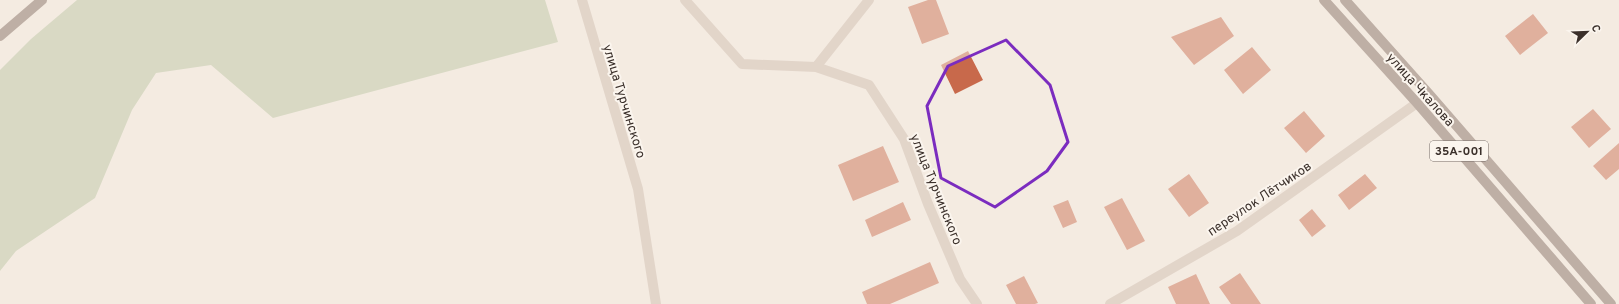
<svg xmlns="http://www.w3.org/2000/svg" width="1619" height="304" font-family="Overpass,sans-serif">
	<style>
		.green { fill: #b8c4a0 }
		.building { fill: #c8694b }
		.lines { fill: none; stroke-linecap: round; stroke-linejoin: round }
		.minor { stroke: #cdbbac; stroke-width: 10 }
		.major { stroke: #7d675c; stroke-width: 10 }
		.marked { fill: none; stroke: #7b2cbf; stroke-width: 3; stroke-linejoin: round }
		.labels { text-anchor: middle; stroke-width: 4; stroke-linejoin: round; paint-order: stroke }
		.shield { fill: #fbf5ee; stroke: #756b66; stroke-width: 1 }
		.shield-label { font-size: 12px; font-weight: bold; fill: #3b302b }
		.street-label { font-size: 13px; fill: #3b302b; stroke: #fbf5ee }
	</style>
	<rect width="100%" height="100%" fill="#f4ebe1"/>
	<path class="green" d="M77 0H545L558 42 273 118 211 65 156 73 132 110 95 198 16 251 0 271V70L31 39Z"/>
	<path class="building" d="M928 0H936L949 34 922 44 908 7Z
		M1533 14 1548 33 1520 55 1505 36Z
		M1221 17 1234 36 1194 65 1171 37Z
		M1252 47 1271 70 1243 94 1224 70Z
		M968 51 983 80 955 94 941 65Z
		M1593 109 1611 129 1589 148 1571 127Z
		M1304 111 1325 136 1306 153 1284 128Z
		M1619 143V169L1606 180 1593 166Z
		M883 146 899 182 853 201 838 165Z
		M1189 174 1209 203 1189 217 1168 189Z
		M1365 174 1377 188 1349 210 1338 195Z
		M1122 198 1145 241 1127 250 1104 207Z
		M1068 200 1077 222 1063 228 1053 206Z
		M903 202 911 220 872 237 865 220Z
		M1312 209 1326 226 1312 237 1299 220Z
		M930 262 939 283 890 304H867L862 292Z
		M1240 273 1261 304H1231L1219 287Z
		M1196 274 1210 304H1176L1168 287Z
		M1024 276 1038 303 1035 304H1016L1006 285Z"/>
	<g class="lines">
		<path class="minor" d="M582 0 638 189 656 304
			M685 0 742 64 816 67 869 85 904 139 928 204 960 279 977 304
			M816 67 869 0
			M1110 304 1237 231 1417 103"/>
		<path class="major" d="M1324 0 1417 103 1591 304
			M1345 0 1429 94 1611 304
			M0 36 42 0"/>
	</g>
	<path d="M0 0H1619V304H0ZM1006 40 1050 85 1068 142 1047 171 995 207 941 178 927 106 948 66Z" fill="#f4ebe1" fill-opacity=".55" fill-rule="evenodd"/>
	<path class="marked" d="M1006 40 1050 85 1068 142 1047 171 995 207 941 178 927 106 948 66Z"/>
	<g class="labels">
		<rect class="shield" x="1430" y="141" width="58" height="20" rx="3"/>
		<g class="shield-label">
			<text x="1459" y="155">35А-001</text>
		</g>
		<g class="street-label">
			<text transform="translate(1421 89) rotate(48)" y="5">улица Чкалова</text>
			<text transform="translate(625 101) rotate(73)" y="5">улица Турчинского</text>
			<text transform="translate(937 189) rotate(68)" y="5">улица Турчинского</text>
			<text transform="translate(1259 198) rotate(-34)" y="5">переулок Лётчиков</text>
		</g>
	</g>
	<g transform="translate(1587 32) rotate(67)" stroke="#fbf5ee" stroke-width="3" paint-order="stroke">
	<path d="M0-3L7 15L0 10L-7 15Z" fill="#3b302b"/>
	<text y="-6" font-size="11" font-weight="bold" text-anchor="middle" fill="#3b302b">С</text>
	</g>
</svg>
